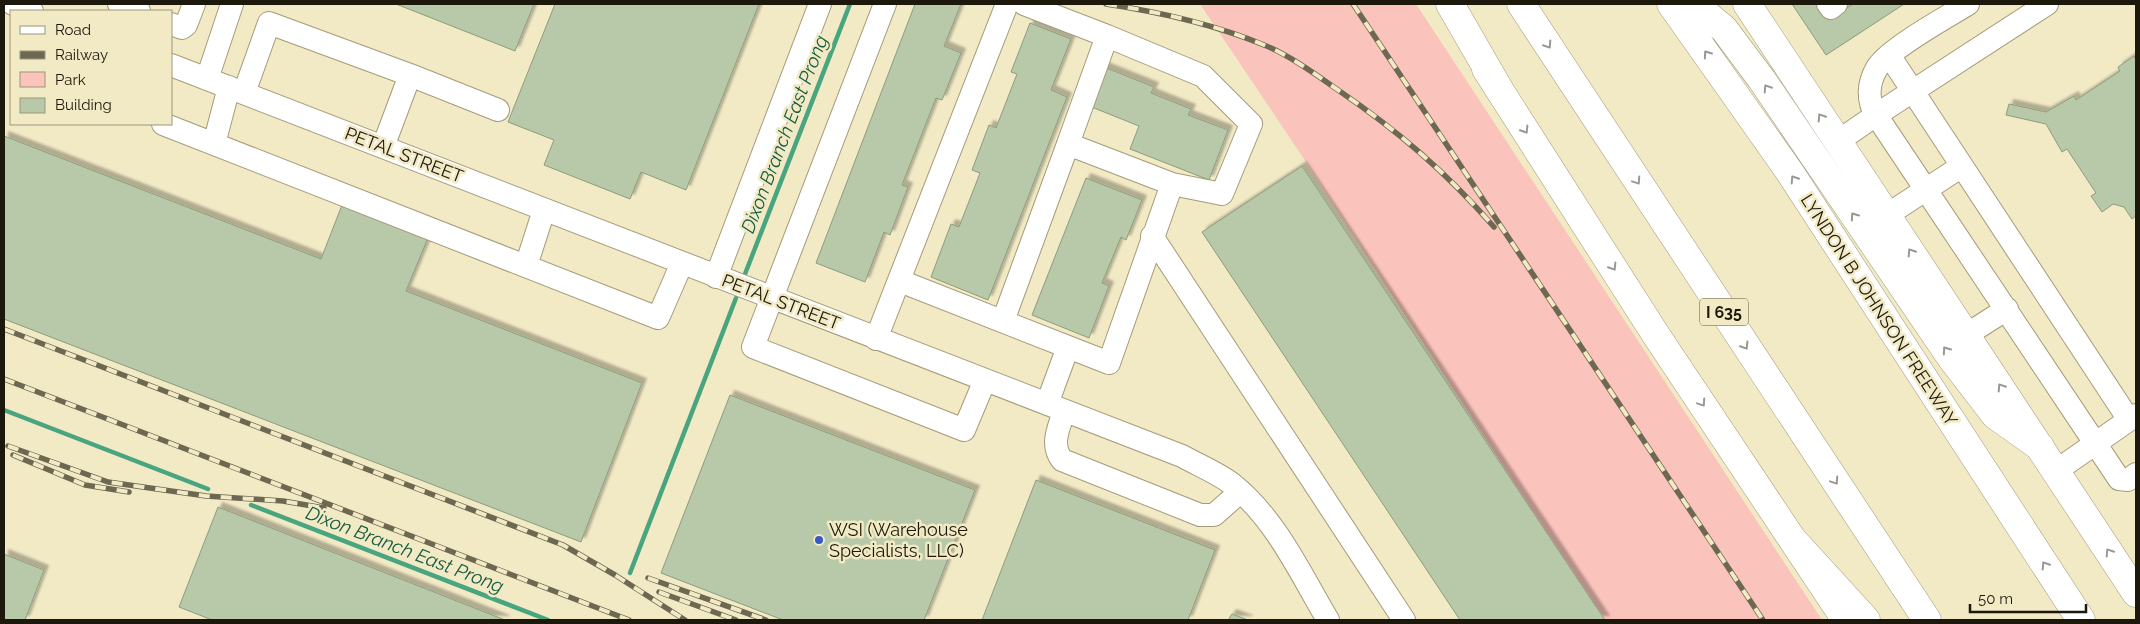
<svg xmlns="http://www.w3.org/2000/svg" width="2140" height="624" font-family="Raleway,sans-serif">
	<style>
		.green { fill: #fac3bb }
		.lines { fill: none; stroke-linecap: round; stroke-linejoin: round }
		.stream { stroke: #48a57f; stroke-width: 4.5 }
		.building { fill: #b8c9a9; stroke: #8c9c7d; filter: url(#shadow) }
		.minor-casing { stroke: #a49b7a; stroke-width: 24 }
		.major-casing { stroke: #a49b7a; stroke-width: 29 }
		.highway-casing { stroke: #a49b7a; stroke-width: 29 }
		.minor { stroke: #fff; stroke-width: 22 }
		.major { stroke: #fff; stroke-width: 28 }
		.highway { stroke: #fff; stroke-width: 28 }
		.rail-casing { stroke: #6d6852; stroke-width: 5.5 }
		.rail { stroke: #f2e9c5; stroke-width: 4; stroke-dasharray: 11; stroke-linecap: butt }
		.oneway { stroke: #999892 }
		.poi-dot { fill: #345aca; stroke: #f2e9c5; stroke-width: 2 }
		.labels { text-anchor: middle; stroke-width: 5; stroke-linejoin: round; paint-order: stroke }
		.shield { fill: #f2e9c5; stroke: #5c5744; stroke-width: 1 }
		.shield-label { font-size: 16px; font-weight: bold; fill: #1c190c }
		.street-label { font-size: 18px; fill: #1c190c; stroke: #f2e9c5 }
		.poi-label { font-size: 18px; fill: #1c190c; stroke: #f2e9c5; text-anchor: start }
		.water-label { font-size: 19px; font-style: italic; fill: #135b41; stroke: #f2e9c5 }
	</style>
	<defs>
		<filter id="shadow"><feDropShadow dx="4.5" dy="-4.5" stdDeviation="1" flood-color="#0004"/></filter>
	</defs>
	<rect width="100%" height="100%" fill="#f2e9c5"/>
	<path class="green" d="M1200 4H1416L1822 620H1603L1304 159Z"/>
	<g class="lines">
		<path class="stream" d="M745 274 850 4
			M4 410 208 489
			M251 505 548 620
			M630 573 736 298"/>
	</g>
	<path class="building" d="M396 4H534L515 51Z
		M555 4H759L686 190 641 172 630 199 544 165 554 140 508 122Z
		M915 4H961L944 46 961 53 942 100 936 98 902 185 908 187 890 235 884 232 865 282 816 263Z
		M1792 4H1818L1829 20 1853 4H1904L1826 55Z
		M1030 23 1071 39 1051 90 1067 97 988 300 931 277 951 224 959 227 980 173 972 170 989 125 996 128 1017 74 1011 72Z
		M2134 56 2136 60V216L2132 219 2124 207 2113 204 2102 212 2091 196 2096 193 2067 149 2062 152 2046 124 2006 115 2009 104 2046 112 2074 96 2076 100 2120 71 2118 67Z
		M1104 67 1154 87 1151 93 1191 109 1188 115 1228 130 1209 180 1130 149 1139 126 1089 106Z
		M4 136 321 259 342 205 428 238 406 291 642 383 581 542 4 319Z
		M1302 166 1605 620H1460L1202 232Z
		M1086 178 1142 200 1126 240 1121 237 1102 283 1109 286 1089 338 1032 315Z
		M730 395 975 490 924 620H783L661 573Z
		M1036 480 1215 550 1188 620H982Z
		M218 507 505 620H212L179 607Z
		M4 554 44 570 25 620H4Z
		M1232 614 1248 620H1228Z"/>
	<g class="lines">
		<g class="minor-casing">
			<path id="minor" d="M13 4 32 11
				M119 4 139 11
				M885 4 753 347 964 430 985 380
				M1024 4 1107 36 1068 144 1172 184 1109 363 1068 347
				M1828 4 1831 8 1836 4
				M2047 4 1876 115 2119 479 2128 480 2136 474
				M171 24 182 28 186 25 194 4
				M1107 36 1203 76 1251 124 1222 194 1172 184
				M1889 55 2129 420
				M171 65 1182 456C1198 465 1218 473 1232 484 1276 519 1300 573 1328 620
				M410 75 498 110
				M207 79 232 4
				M244 93 269 23 410 75 383 147
				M163 124 658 318 682 263
				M1837 142 1876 115C1867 100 1868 83 1877 68 1888 49 1947 17 1968 4
				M214 144 229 87
				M1887 215 1962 166
				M1152 236 1404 620
				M526 266 544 210
				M716 277 820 4
				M900 281 1068 347 1047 404
				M1003 321 1068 144
				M1966 335 2007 309
				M876 339 1007 4
				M1064 411C1059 428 1050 444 1062 460L1200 515H1214L1240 492
				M2056 471 2136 415"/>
		</g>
		<g class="major-casing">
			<path id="major" d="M1747 4 2136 593
				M1486 69 1656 335 1846 620"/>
		</g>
		<g class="highway-casing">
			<path id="highway" d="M1450 4 1499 89
				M1521 4 1927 620
				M1671 4 1789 171 2081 620
				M1694 4 1724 29 1762 80 1952 359 1995 415 2040 447
				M1793 540 1866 620"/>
		</g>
		<use href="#minor" class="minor"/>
		<use href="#major" class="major"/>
		<use href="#highway" class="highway"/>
		<g class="rail-casing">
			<path id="rail" d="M1106 4C1160 12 1213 24 1264 45 1289 55 1315 74 1338 90 1398 131 1445 171 1494 227
				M1353 4 1763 620
				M4 329 563 545 615 575 685 620
				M4 379 629 620
				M8 446 108 482 206 496 283 501 324 508
				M13 455 85 485 129 492
				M648 578 766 620
				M659 592 736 620"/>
		</g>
		<use href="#rail" class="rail"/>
	</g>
	<defs><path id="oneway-chevron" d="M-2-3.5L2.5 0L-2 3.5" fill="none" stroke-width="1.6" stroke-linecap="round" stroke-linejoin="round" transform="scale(1.25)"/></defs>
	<g class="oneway">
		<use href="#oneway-chevron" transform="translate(1548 45) rotate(57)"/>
		<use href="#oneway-chevron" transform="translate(1707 54) rotate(-125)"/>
		<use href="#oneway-chevron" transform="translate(1767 88) rotate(-123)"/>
		<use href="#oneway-chevron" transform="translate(1821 117) rotate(-123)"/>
		<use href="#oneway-chevron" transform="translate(1525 130) rotate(58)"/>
		<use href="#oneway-chevron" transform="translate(1794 179) rotate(-123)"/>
		<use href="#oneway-chevron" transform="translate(1637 181) rotate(56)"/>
		<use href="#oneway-chevron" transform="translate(1854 216) rotate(-125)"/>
		<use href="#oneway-chevron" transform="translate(1911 252) rotate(-123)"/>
		<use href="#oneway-chevron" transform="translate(1613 267) rotate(58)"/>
		<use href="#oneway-chevron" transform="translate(1745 346) rotate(58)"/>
		<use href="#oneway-chevron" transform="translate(1946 350) rotate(-125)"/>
		<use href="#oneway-chevron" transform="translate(2001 387) rotate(-123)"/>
		<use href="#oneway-chevron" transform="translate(1702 403) rotate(56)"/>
		<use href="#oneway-chevron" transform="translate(1835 481) rotate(56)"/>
		<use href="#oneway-chevron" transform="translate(2109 552) rotate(-123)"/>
		<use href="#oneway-chevron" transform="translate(2045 565) rotate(-123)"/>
	</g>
	<circle class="poi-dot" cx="819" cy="540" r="5"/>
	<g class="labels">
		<rect class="shield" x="1700" y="298.5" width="48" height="27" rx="4"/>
		<g class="shield-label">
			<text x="1724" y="318">I 635</text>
		</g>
		<g class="street-label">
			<text transform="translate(404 155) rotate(21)" y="6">PETAL STREET</text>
			<text transform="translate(781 302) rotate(21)" y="6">PETAL STREET</text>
			<text transform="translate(1879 310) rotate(57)" y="6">LYNDON B JOHNSON FREEWAY</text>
		</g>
		<g class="poi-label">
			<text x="829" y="536">WSI (Warehouse<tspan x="829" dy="21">Specialists, LLC)</tspan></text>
		</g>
		<g class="water-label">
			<text transform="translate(784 134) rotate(-69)" y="7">Dixon Branch East Prong</text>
			<text transform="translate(405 549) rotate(21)" y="7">Dixon Branch East Prong</text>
		</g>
	</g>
	<rect width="2140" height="624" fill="none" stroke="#1c190c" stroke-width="10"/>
	<rect x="10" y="10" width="162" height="115" fill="#f2e9c5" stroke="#9c967b"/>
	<rect x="20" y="26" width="25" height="8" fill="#ffffff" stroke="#9c967b"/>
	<text x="55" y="35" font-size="15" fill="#1c190c">Road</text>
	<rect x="20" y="51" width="25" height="8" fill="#6d6852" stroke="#9c967b"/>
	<text x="55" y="60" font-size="15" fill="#1c190c">Railway</text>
	<rect x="20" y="72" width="25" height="15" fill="#fac3bb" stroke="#9c967b"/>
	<text x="55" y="85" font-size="15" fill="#1c190c">Park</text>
	<rect x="20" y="98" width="25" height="15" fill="#b8c9a9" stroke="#9c967b"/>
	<text x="55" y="110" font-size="15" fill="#1c190c">Building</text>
	<path d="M1970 604v8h116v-8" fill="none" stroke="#1c190c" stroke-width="2.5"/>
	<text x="1978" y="604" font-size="15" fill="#1c190c" stroke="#f2e9c5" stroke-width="4" paint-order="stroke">50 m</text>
</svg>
